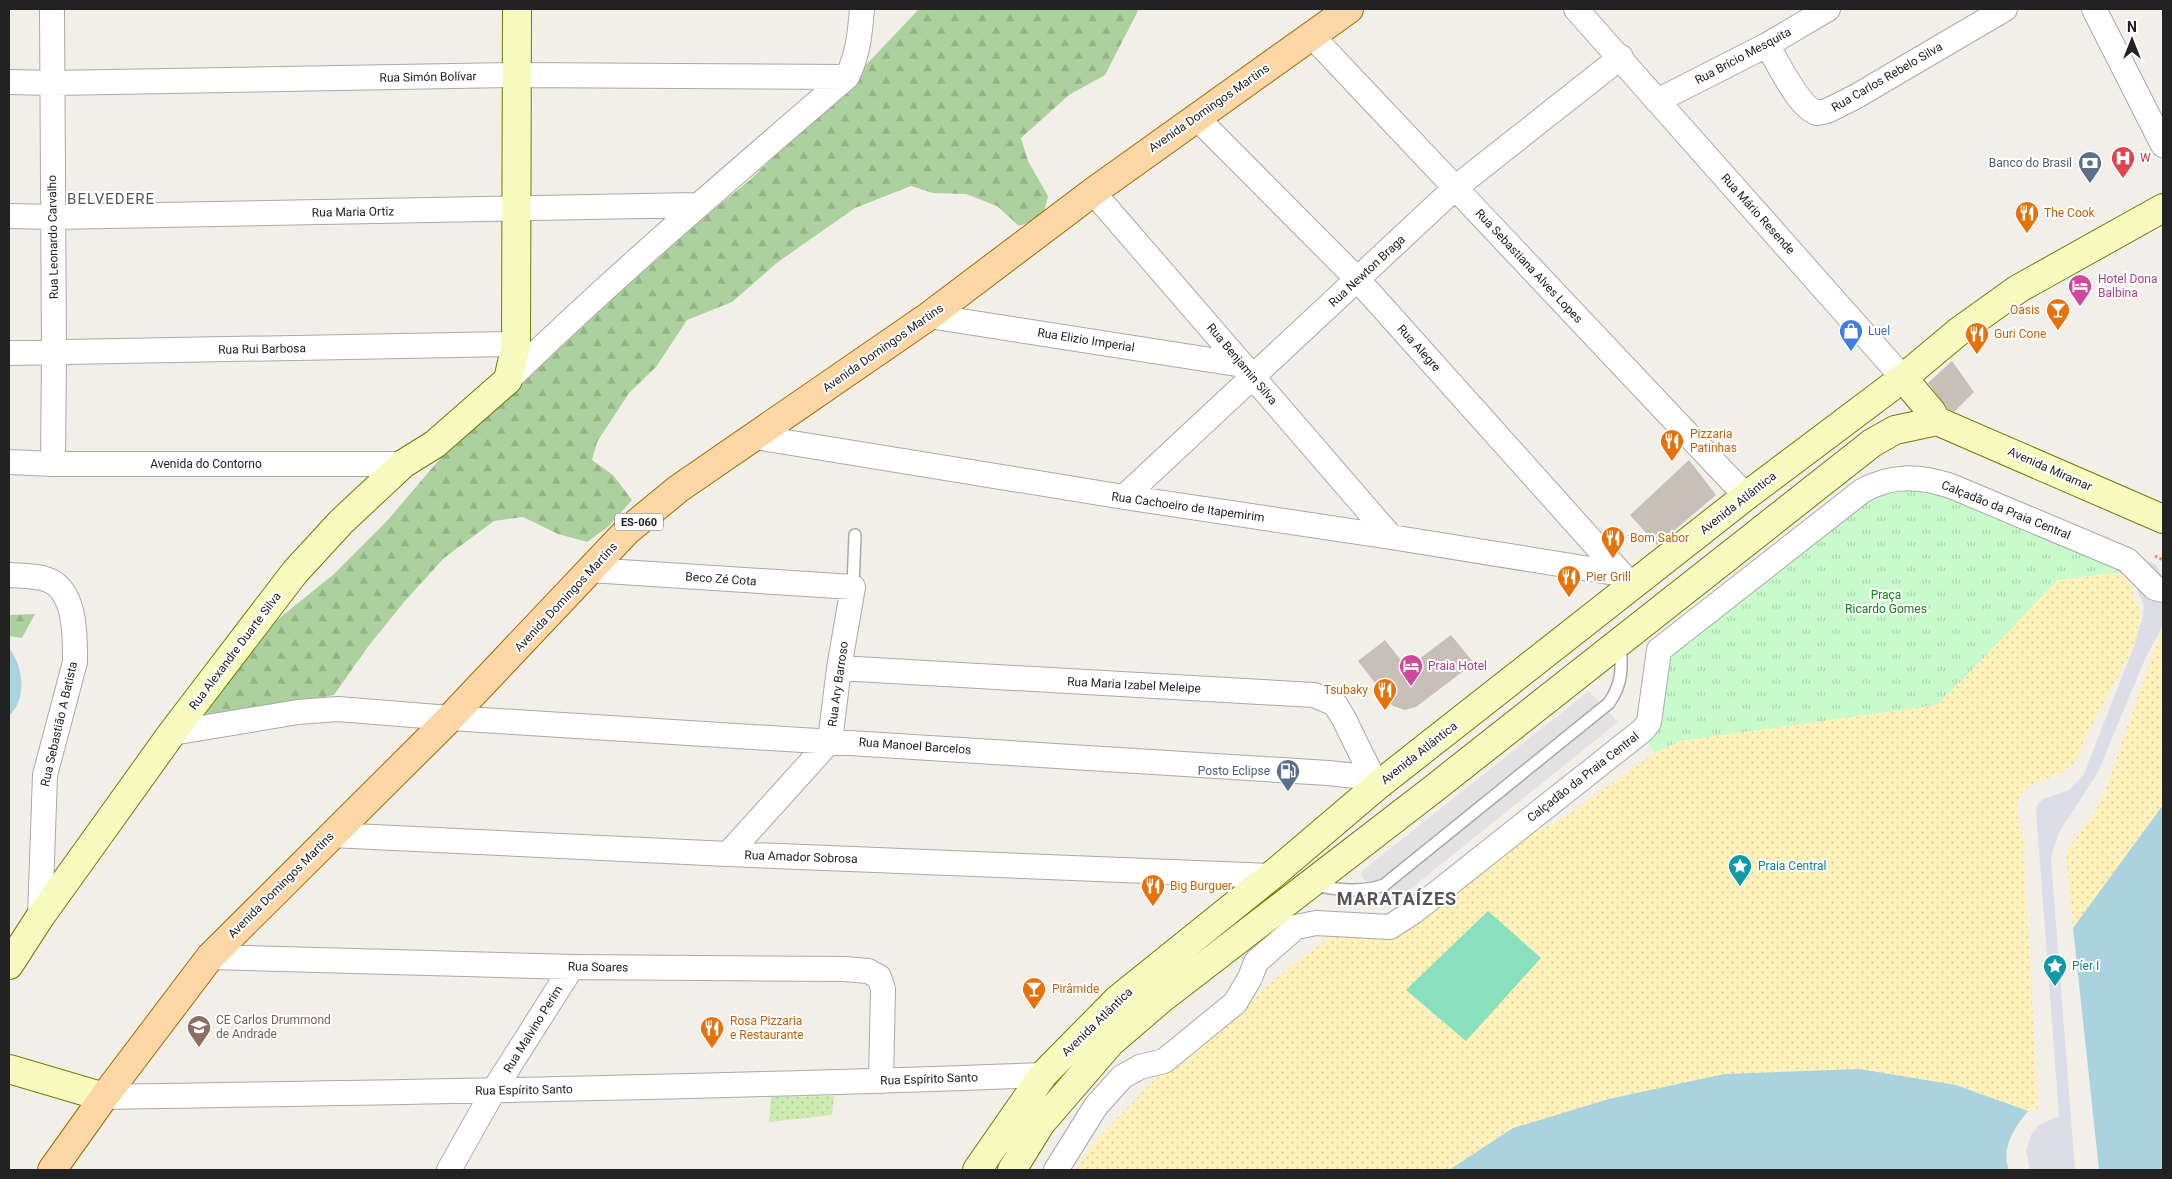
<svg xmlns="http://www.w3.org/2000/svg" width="2172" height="1179" font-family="Roboto,sans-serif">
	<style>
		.grass { fill: url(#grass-dots) }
		.forest { fill: url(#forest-firs) }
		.sand { fill: url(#sand-dots) }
		.park { fill: url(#park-tufts) }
		.pitch { fill: #88e0be }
		.parking { fill: #e2e2e2 }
		.plaza { fill: #dddde8 }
		.water { fill: #aad3df }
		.building { fill: #c7bfb8 }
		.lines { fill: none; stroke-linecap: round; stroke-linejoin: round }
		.lane-casing { stroke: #a9a9a9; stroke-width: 14 }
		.street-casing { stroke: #a9a9a9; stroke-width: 26 }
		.secondary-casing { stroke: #707d05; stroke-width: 30 }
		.primary-casing { stroke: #a06b00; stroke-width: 30 }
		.path { stroke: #fa8072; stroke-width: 3; stroke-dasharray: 2.5 2.5; stroke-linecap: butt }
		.lane { stroke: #fff; stroke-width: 11 }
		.street { stroke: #fff; stroke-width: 24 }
		.secondary { stroke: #f7fabf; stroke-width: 28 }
		.primary { stroke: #fcd6a4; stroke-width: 28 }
		.labels { text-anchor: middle; stroke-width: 4; stroke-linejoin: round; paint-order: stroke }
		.shield { fill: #fff; stroke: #646464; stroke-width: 1 }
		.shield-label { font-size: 11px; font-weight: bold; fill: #222 }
		.street-label { font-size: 12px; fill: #222; stroke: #fff }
		.health-label { font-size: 12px; fill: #be3a42; stroke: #fff; text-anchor: start }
		.service-label { font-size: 12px; fill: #4e5e75; stroke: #fff; text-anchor: end }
		.food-label { font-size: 12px; fill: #c56008; stroke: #fff; text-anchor: start }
		.hotel-label { font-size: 12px; fill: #b23c85; stroke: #fff; text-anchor: start }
		.shop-label { font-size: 12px; fill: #366cbe; stroke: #fff; text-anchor: start }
		.park-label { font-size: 12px; fill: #0c8416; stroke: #fff }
		.culture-label { font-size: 12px; fill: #0d838f; stroke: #fff; text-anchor: start }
		.education-label { font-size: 12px; fill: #785e54; stroke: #fff; text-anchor: start }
		.quarter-label { font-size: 15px; letter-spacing: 1px; fill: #555; stroke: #fff }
		.district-label { font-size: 18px; font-weight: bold; letter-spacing: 1px; fill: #555; stroke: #fff }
	</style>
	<defs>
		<pattern id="grass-dots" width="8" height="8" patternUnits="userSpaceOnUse" patternTransform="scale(1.25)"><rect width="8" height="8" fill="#cdebb0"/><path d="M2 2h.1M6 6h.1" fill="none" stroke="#b0c997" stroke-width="1.8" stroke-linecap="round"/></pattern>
		<pattern id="forest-firs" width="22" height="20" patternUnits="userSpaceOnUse" patternTransform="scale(1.25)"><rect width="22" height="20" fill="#add19e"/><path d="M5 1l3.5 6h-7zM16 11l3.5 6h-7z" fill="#95b388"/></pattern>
		<pattern id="sand-dots" width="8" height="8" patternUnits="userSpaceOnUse" patternTransform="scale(1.25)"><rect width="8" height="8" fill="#fff1ba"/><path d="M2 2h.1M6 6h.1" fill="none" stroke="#dacea0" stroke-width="1.8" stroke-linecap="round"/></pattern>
		<pattern id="park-tufts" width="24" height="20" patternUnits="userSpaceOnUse" patternTransform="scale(1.25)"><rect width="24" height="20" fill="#c8facc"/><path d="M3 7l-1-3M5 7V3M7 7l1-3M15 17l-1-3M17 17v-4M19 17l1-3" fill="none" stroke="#acd6af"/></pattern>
	</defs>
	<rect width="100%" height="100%" fill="#f2efe9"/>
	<path class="grass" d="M834 1096 832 1115 769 1122 771 1097Z"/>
	<path class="forest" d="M919 9H1139L1105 75 1069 95 1021 138 1028 161 1048 196 1043 217 1019 226 997 206 966 194 933 193 911 186 855 208 778 262 732 302 687 320 656 367 629 393 597 442 592 460 613 475 632 500 609 526 587 542 558 534 523 517 494 521 444 558 404 602 367 648 334 695 224 717 204 713 266 629 334 574 386 522 468 426 656 256 750 180 845 87Z
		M35 614 22 638 9 636V615Z"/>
	<path class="sand" d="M2125 572 2141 615 2133 649 2084 740C2080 754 2076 764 2063 772 2046 782 2019 780 2017 808 2017 819 2022 829 2023 839L2038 1108 2028 1111 1956 1085 1513 1128 1449 1170H1076L1096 1140 1151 1083 1292 965 1335 934 1385 939 1523 836 1556 823 1654 753 1680 741 1937 705 1975 667 2057 580Z
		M2163 625V805L2073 928 2066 855 2067 850 2095 812 2103 796Z"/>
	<path class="park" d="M1886 470 2131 552 2122 572 2057 580 1975 667 1937 705 1680 741 1654 753 1643 730 1653 646Z"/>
	<path class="pitch" d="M1488 911 1541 958 1466 1041 1406 990Z"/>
	<path class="parking" d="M1589 691 1618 722 1403 895 1392 900H1383L1362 877 1361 874 1363 870Z"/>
	<path class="plaza" d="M2131 552 2156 565 2163 578V625L2145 659 2098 772 2060 831 2054 846 2051 859 2075 1170H2030L2026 1151 2031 1135 2039 1125 2059 1116 2036 810 2037 805 2043 799 2069 790 2084 774 2134 646 2143 615 2144 606 2135 585 2122 572Z"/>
	<path class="water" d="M9 648C24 667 27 699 9 716Z
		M2163 805V1170H2099L2073 928Z
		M1859 1069 1956 1085 2028 1111C2015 1127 2000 1149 2009 1170H1449L1513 1128 1609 1099 1724 1074Z"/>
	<path class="building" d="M1952 361 1974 392 1954 412 1948 409 1928 383Z
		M1689 460 1716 495 1657 545 1630 515Z
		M1451 635 1474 663 1416 707 1405 710 1393 706 1358 661 1385 640 1407 668Z"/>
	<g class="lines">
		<g class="lane-casing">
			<path id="lane" d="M853 587 855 535
				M1314 885C1337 890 1361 893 1384 885L1609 703C1623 683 1622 667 1620 643"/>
		</g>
		<g class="street-casing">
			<path id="street" d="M52 9 54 353 53 464
				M1576 9 1903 378
				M2094 9 2163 145
				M1312 36 1746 496
				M1767 45C1778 62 1798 107 1817 113L1827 111 1855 97 2005 9
				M9 82 53 83 516 75 847 77
				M1657 101 1767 45 1828 9
				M1196 117 1358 280 1625 578
				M1093 192 1391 537
				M9 216 53 217 698 205
				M929 316 1243 365
				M9 353 516 344
				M508 380C617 274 732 176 847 77 858 55 860 33 862 9
				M755 437 1124 497 1391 537 1621 574
				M9 462 53 464H403
				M1124 497 1455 188 1621 57
				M590 570 853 587 839 668 830 741 728 854
				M9 575C22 576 43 575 54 583 76 598 75 638 75 662L45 775 40 917
				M839 668 1314 695 1335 704 1344 719 1377 786
				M172 733 298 712 338 709 450 718 1328 773 1356 776 1377 786
				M331 835 728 854 1271 876
				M210 957 572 967 844 969 868 971 879 977 883 989 881 1081
				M104 1097C417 1092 730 1087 1043 1075
				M449 1170 494 1090 572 967
				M1056 1170 1096 1106 1122 1077 1140 1067 1164 1061 1235 1003 1250 978 1256 962 1296 927 1316 923 1390 927 1413 912 1643 730 1649 722 1659 650 1862 491C1892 474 1919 476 1951 486L2127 560 2155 588 2163 590"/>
		</g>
		<g class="secondary-casing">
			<path id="secondary" d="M1903 378 1931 411 1937 421
				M1937 421 2163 519
				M9 965 40 917 172 733 295 572 341 522 403 464 435 444 508 380 516 344 517 9
				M9 1069 104 1097
				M977 1170 1043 1075 1117 1000 1271 876 1377 786 1746 496 1903 378 1958 332 2018 289 2163 208
				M1012 1170 1041 1123 1111 1042 1160 1000 1432 790 1872 443 1895 430 1937 421"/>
		</g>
		<g class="primary-casing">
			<path id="primary" d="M52 1170 104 1097 210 957 450 718 627 531 678 489 929 316 1093 192 1349 9"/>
		</g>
		<path class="path" d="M2155 556 2163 560"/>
		<use href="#lane" class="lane"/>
		<use href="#street" class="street"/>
		<use href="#secondary" class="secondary"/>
		<use href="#primary" class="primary"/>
	</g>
	<defs>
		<g id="hospital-pin" transform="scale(1.25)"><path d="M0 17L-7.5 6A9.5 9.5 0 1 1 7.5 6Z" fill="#e0444e" stroke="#fff"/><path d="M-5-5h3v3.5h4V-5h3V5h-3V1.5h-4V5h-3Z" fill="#fff"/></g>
		<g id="bank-pin" transform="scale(1.25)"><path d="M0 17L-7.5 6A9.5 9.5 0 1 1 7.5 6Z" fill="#5c6f8a" stroke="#fff"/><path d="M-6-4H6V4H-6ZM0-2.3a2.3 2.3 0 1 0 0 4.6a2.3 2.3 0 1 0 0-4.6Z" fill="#fff"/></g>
		<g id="restaurant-pin" transform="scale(1.25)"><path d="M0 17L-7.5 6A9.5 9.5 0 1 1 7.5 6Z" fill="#e8710a" stroke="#fff"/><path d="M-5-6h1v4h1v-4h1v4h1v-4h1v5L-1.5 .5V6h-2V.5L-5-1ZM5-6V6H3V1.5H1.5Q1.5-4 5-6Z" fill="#fff"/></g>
		<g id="hotel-pin" transform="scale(1.25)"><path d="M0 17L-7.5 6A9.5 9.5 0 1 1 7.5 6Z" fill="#d1479c" stroke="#fff"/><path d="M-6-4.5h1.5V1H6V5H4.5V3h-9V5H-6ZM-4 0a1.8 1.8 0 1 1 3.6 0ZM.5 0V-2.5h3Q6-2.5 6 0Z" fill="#fff"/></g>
		<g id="bar-pin" transform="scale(1.25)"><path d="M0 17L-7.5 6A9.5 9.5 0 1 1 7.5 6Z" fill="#e8710a" stroke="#fff"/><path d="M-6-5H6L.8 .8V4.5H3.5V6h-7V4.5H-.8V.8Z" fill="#fff"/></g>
		<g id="shop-pin" transform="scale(1.25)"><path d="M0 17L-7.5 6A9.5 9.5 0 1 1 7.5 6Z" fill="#3f7fe0" stroke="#fff"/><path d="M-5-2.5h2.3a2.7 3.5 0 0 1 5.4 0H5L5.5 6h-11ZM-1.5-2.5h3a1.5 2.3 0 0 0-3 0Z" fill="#fff"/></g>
		<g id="fuel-pin" transform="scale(1.25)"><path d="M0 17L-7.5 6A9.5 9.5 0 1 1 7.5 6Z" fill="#5c6f8a" stroke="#fff"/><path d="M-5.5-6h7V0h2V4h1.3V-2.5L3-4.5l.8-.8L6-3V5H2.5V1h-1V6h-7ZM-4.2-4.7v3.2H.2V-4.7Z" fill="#fff"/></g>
		<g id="sight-pin" transform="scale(1.25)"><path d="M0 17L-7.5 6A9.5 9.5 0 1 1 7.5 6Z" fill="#0f9aa8" stroke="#fff"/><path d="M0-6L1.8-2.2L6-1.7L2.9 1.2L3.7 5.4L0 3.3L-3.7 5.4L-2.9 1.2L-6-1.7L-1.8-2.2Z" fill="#fff"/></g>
		<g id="school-pin" transform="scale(1.25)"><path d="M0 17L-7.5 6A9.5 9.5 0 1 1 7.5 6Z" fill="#8d6e63" stroke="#fff"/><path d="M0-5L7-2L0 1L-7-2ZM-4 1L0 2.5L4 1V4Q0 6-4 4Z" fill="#fff"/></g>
	</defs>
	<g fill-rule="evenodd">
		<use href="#hospital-pin" x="2123" y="158"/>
		<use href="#bank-pin" x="2090" y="163"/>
		<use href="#restaurant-pin" x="2027" y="213"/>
		<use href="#hotel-pin" x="2080" y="286"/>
		<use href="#bar-pin" x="2058" y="310"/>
		<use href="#shop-pin" x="1851" y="331"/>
		<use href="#restaurant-pin" x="1977" y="334"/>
		<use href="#restaurant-pin" x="1672" y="441"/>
		<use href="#restaurant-pin" x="1613" y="538"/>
		<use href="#restaurant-pin" x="1569" y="577"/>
		<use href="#hotel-pin" x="1411" y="666"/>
		<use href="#restaurant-pin" x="1385" y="690"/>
		<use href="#fuel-pin" x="1288" y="771"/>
		<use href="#sight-pin" x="1740" y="866"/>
		<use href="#restaurant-pin" x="1153" y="886"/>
		<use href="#sight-pin" x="2055" y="966"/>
		<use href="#bar-pin" x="1034" y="989"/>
		<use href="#school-pin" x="199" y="1027"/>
		<use href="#restaurant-pin" x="712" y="1028"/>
	</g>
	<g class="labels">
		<rect class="shield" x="615" y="513.5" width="48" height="17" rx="4"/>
		<g class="shield-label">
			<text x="639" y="526">ES-060</text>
		</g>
		<g class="street-label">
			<text transform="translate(1743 56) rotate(-28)" y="4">Rua Brício Mesquita</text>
			<text transform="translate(428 77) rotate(-1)" y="4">Rua Simón Bolívar</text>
			<text transform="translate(1887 77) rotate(-30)" y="4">Rua Carlos Rebelo Silva</text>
			<text transform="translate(1209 108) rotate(-35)" y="4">Avenida Domingos Martins</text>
			<text transform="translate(353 212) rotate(-1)" y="4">Rua Maria Ortiz</text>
			<text transform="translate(1758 214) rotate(48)" y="4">Rua Mário Resende</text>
			<text transform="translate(53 237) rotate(-91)" y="4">Rua Leonardo Carvalho</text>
			<text transform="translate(1529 266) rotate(47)" y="4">Rua Sebastiana Alves Lopes</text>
			<text transform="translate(1367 271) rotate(-43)" y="4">Rua Newton Braga</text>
			<text transform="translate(1086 340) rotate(9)" y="4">Rua Elizio Imperial</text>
			<text transform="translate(883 348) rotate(-35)" y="4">Avenida Domingos Martins</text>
			<text transform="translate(1419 348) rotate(48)" y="4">Rua Alegre</text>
			<text transform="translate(262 349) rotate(-1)" y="4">Rua Rui Barbosa</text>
			<text transform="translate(1242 364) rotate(50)" y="4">Rua Benjamin Silva</text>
			<text x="206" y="468">Avenida do Contorno</text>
			<text transform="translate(2050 469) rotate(24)" y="4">Avenida Miramar</text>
			<text transform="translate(1738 503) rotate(-38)" y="4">Avenida Atlântica</text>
			<text transform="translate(1188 507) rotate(8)" y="4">Rua Cachoeiro de Itapemirim</text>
			<text transform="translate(2006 510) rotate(22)" y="4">Calçadão da Praia Central</text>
			<text transform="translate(721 579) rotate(4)" y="4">Beco Zé Cota</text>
			<text transform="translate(566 597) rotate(-47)" y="4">Avenida Domingos Martins</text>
			<text transform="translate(235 651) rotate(-53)" y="4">Rua Alexandre Duarte Silva</text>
			<text transform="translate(838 684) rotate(-82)" y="4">Rua Ary Barroso</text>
			<text transform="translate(1134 685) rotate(3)" y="4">Rua Maria Izabel Meleipe</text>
			<text transform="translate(59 724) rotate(-77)" y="4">Rua Sebastião A Batista</text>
			<text transform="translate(915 746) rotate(4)" y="4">Rua Manoel Barcelos</text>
			<text transform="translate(1419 753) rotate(-38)" y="4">Avenida Atlântica</text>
			<text transform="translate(1583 777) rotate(-38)" y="4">Calçadão da Praia Central</text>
			<text transform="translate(801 857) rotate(2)" y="4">Rua Amador Sobrosa</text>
			<text transform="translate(281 885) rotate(-45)" y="4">Avenida Domingos Martins</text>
			<text transform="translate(598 967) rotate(1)" y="4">Rua Soares</text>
			<text transform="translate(1097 1022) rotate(-44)" y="4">Avenida Atlântica</text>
			<text transform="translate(533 1029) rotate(-58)" y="4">Rua Malvino Perim</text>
			<text transform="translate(929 1079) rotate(-2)" y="4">Rua Espírito Santo</text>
			<text transform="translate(524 1090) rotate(-1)" y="4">Rua Espírito Santo</text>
		</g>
		<g class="health-label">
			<text x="2140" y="162">W</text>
		</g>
		<g class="service-label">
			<text x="2072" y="167">Banco do Brasil</text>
			<text x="1270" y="775">Posto Eclipse</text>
		</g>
		<g class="food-label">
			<text x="2044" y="217">The Cook</text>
			<text x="2040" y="314" text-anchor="end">Oasis</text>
			<text x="1994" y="338">Guri Cone</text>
			<text x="1690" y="438">Pizzaria<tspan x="1690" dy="14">Patinhas</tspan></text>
			<text x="1630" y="542">Bom Sabor</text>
			<text x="1586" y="581">Pier Grill</text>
			<text x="1368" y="694" text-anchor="end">Tsubaky</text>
			<text x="1170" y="890">Big Burguer</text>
			<text x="1052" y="993">Pirâmide</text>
			<text x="730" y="1025">Rosa Pizzaria<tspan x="730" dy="14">e Restaurante</tspan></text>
		</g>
		<g class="hotel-label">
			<text x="2098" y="283">Hotel Dona<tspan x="2098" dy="14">Balbina</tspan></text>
			<text x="1428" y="670">Praia Hotel</text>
		</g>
		<g class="shop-label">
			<text x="1868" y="335">Luel</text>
		</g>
		<g class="park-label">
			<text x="1886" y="599">Praça<tspan x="1886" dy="14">Ricardo Gomes</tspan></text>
		</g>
		<g class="culture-label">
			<text x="1758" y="870">Praia Central</text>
			<text x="2072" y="970">Píer I</text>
		</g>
		<g class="education-label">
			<text x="216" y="1024">CE Carlos Drummond<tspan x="216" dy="14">de Andrade</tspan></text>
		</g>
		<g class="quarter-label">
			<text x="111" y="204">BELVEDERE</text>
		</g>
		<g class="district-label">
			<text x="1397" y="905">MARATAÍZES</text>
		</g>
	</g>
	<rect width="2172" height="1179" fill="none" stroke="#222222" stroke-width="20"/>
	<g transform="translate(2132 40)" stroke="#ffffff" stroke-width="4" paint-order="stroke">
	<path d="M0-4L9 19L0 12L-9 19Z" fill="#222222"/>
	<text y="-8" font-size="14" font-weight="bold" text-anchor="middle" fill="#222222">N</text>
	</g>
</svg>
